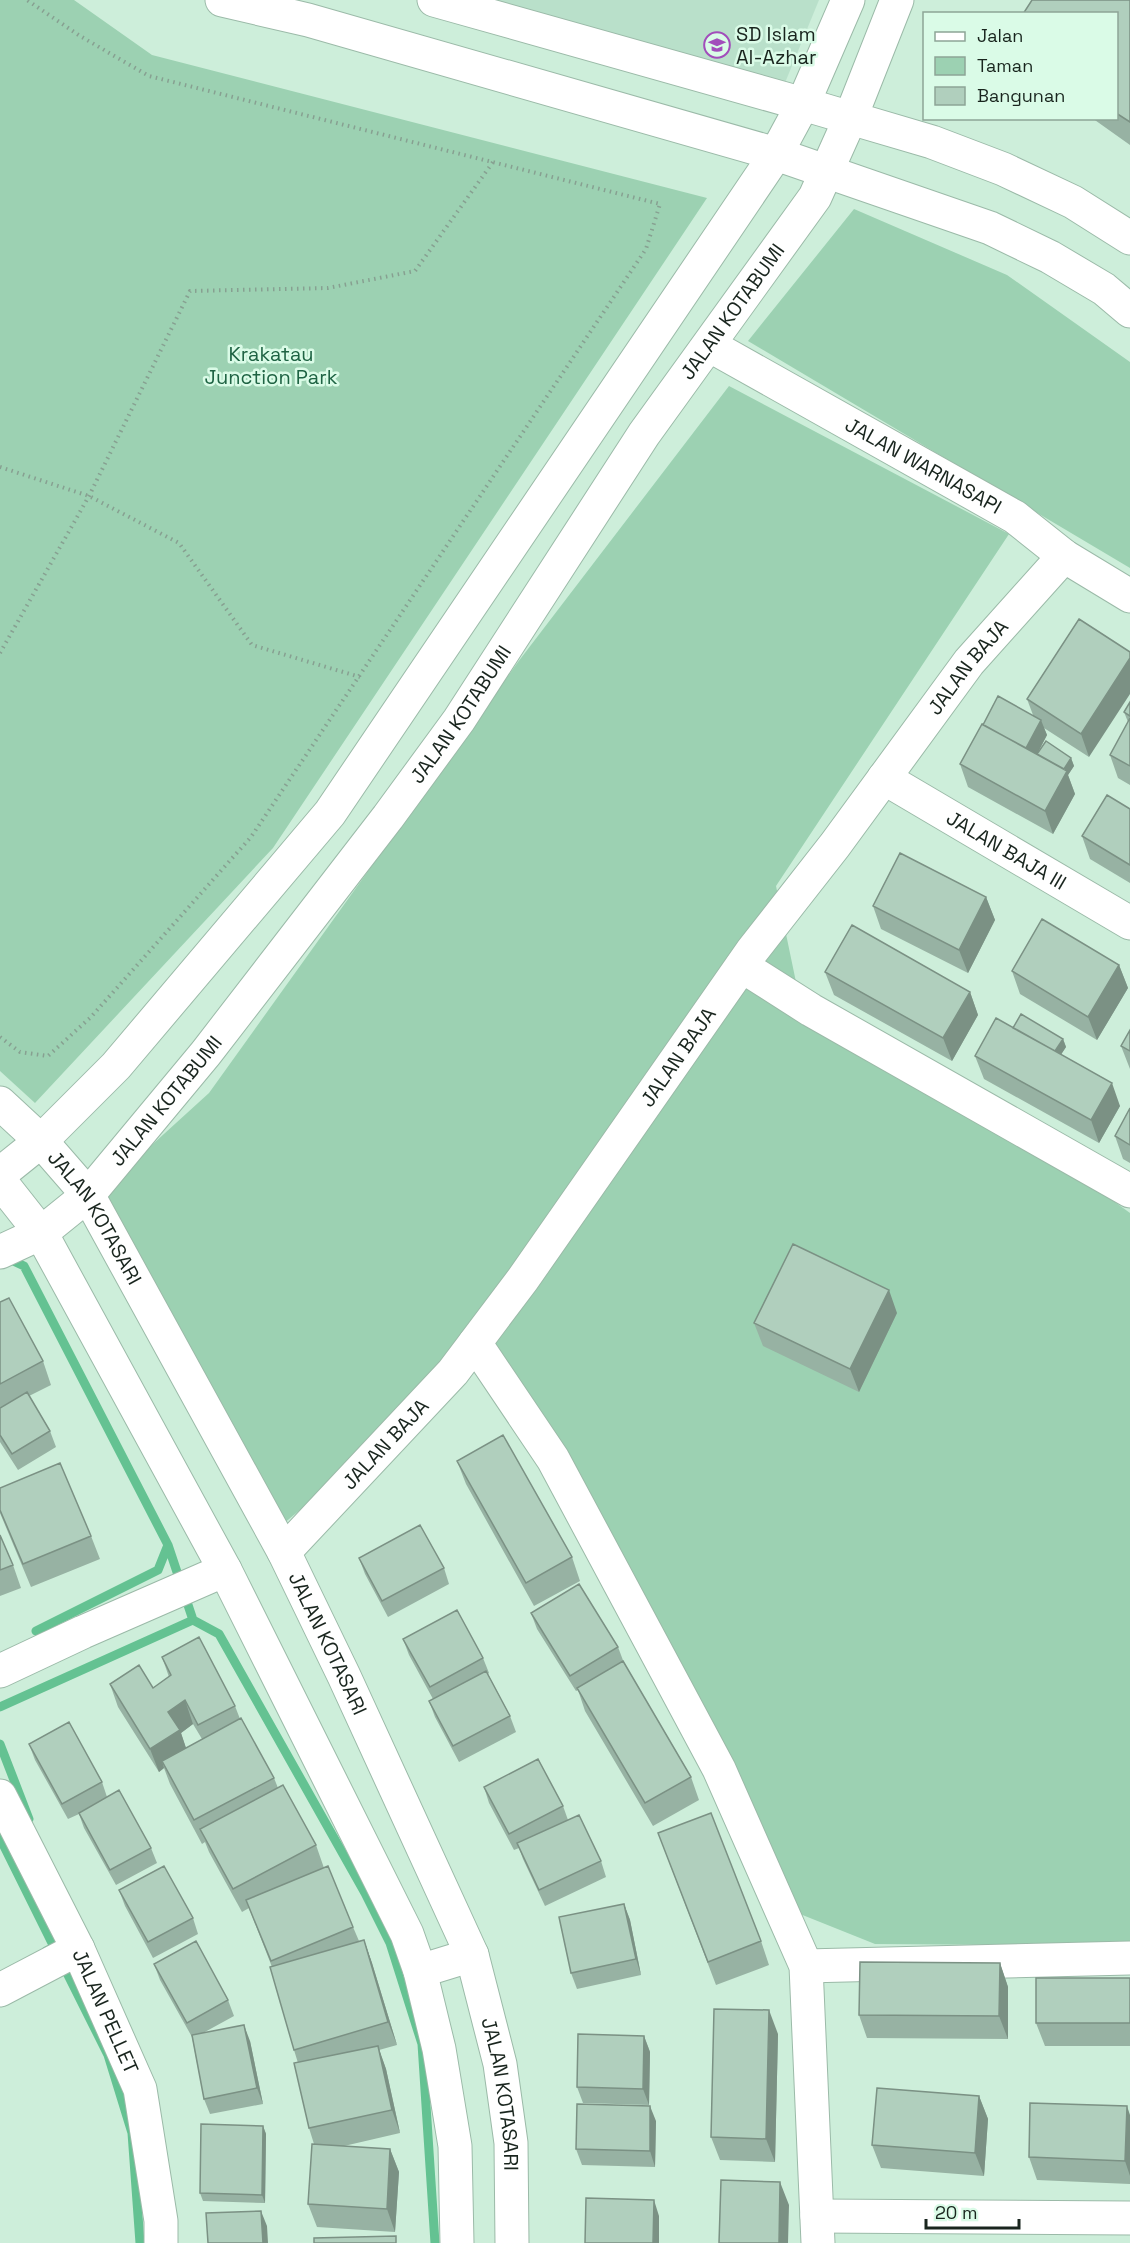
<svg xmlns="http://www.w3.org/2000/svg" width="1130" height="2243" font-family="'Space Grotesk',sans-serif">
	<style>
		.built { fill: #b9e0ca }
		.green { fill: #9cd1b2 }
		.lines { fill: none; stroke-linecap: round; stroke-linejoin: round }
		.stream { stroke: #64c292; stroke-width: 9 }
		.minor-casing { stroke: #9bbaa8; stroke-width: 35 }
		.path { stroke: #87a091; stroke-width: 4; stroke-dasharray: 1.5 4.5; stroke-linecap: butt }
		.minor { stroke: #fff; stroke-width: 33 }
		.wall { fill: #97b2a3; fill-rule: evenodd }
		.shaded-wall { fill: #7b9184 }
		.building { fill: #b0cfbd; stroke: #7b9184; stroke-width: 1.5 }
		.labels { text-anchor: middle; stroke-width: 5; stroke-linejoin: round; paint-order: stroke }
		.poi-label { font-size: 20px; fill: #19251e; stroke: #dafbe7; text-anchor: start }
		.street-label { font-size: 20px; fill: #19251e; stroke: #dafbe7 }
		.park-label { font-size: 20px; fill: #1e6343; stroke: #dafbe7 }
	</style>
	<rect width="100%" height="100%" fill="#cdeeda"/>
	<path class="built" d="M484 0H819L782 90Z"/>
	<path class="green" d="M0 0H74L152 55 707 198 273 848 35 1103 0 1071Z
		M854 209 1007 275 1130 362V568L748 341Z
		M729 386 1009 534 776 886 801 1006 1042 1149 1130 1213V1946L875 1944 795 1912 489 1351 276 1530 87 1204 209 1093 518 662Z"/>
	<g class="lines">
		<path class="stream" d="M7 1258 24 1266 168 1545 158 1570 36 1631
			M168 1545 193 1620 219 1634 365 1893 390 1943 422 2044 435 2243
			M0 1707 193 1620
			M0 1744 29 1819
			M0 1838 54 1947 46 1951
			M62 1963 108 2055 132 2133 140 2243"/>
		<g class="minor-casing">
			<g id="minor">
				<path d="M222 0 308 20 776 154 990 228 1050 257 1104 289 1130 311"/>
				<path d="M434 0 803 104 932 142 1003 169 1073 202 1130 238"/>
				<path id="s1" d="M709 345 1015 517 1064 556 1130 596"/>
				<path id="s2" d="M884 778 1130 923"/>
				<path d="M742 966 811 1010 1130 1191"/>
				<path id="s3" d="M0 1103 41 1141 88 1195 284 1552 344 1676 472 1955 500 2064 511 2143 512 2243"/>
				<path d="M0 1174 41 1141 116 1066 330 813 776 154 803 104 848 0"/>
				<path d="M0 1181 41 1233 225 1570 407 1934 420 1971 439 2049 455 2146 457 2243"/>
				<path id="s4" d="M0 1252 41 1233 88 1195 206 1053 388 817 459 720 644 434 815 197 850 119 897 0"/>
				<path d="M475 1343 553 1459 719 1769 806 1966 818 2243"/>
				<path id="s5" d="M284 1552 453 1372 523 1279 752 951 835 845 969 662 1064 556"/>
				<path d="M0 1671 83 1632 225 1570"/>
				<path id="s6" d="M0 1796 78 1949 140 2089 161 2221V2243"/>
				<path d="M806 1966 1130 1958"/>
				<path d="M420 1971 472 1955"/>
				<path d="M0 1990 78 1949"/>
				<path d="M817 2216 1130 2218"/>
			</g>
		</g>
		<path class="path" d="M0 467 89 496 179 543 252 645 360 677
			M0 653 89 496 190 291 328 288 415 271 493 162
			M0 1037 20 1052 48 1056 91 1017 251 837 646 249 660 204 149 76 80 36 27 0"/>
		<use href="#minor" class="minor"/>
	</g>
	<path class="wall" d="M1130 0V145L1092 118H1116V14Z
		M1079 619 1089 757 1044 728 1047 735 1038 752 1071 758 1074 766 1068 775 1075 794 1053 834 968 787 960 764 983 725 1033 715 1027 699Z
		M1130 702V785L1118 778 1110 755 1128 722 1124 712Z
		M1130 809V883L1090 859 1082 836Z
		M986 897 995 920 968 973 881 929 873 906Z
		M1119 965 1128 988 1097 1040 1020 994 1012 971Z
		M825 972 970 992 978 1015 952 1061 834 995Z
		M1013 1028 1063 1039 1066 1047 1061 1054 1120 1106 1099 1143 984 1079 975 1056Z
		M1130 1030V1069L1121 1046Z
		M1130 1108V1163L1123 1159 1115 1136Z
		M0 1302 43 1361 51 1385 29 1396 50 1431 56 1447 18 1470 0 1442Z
		M897 1313 859 1392 763 1346 754 1323Z
		M457 1461 572 1557 580 1581 534 1606 466 1484Z
		M0 1488 91 1536 100 1559 31 1587 0 1513Z
		M0 1535 13 1565 21 1588 0 1596Z
		M359 1558 444 1568 449 1584 388 1617 365 1574Z
		M531 1613 618 1647 624 1663 691 1777 699 1800 653 1826 585 1711 578 1690 576 1691 537 1629Z
		M403 1639 483 1658 489 1673 488 1674 510 1716 516 1732 459 1762 435 1717 429 1701 433 1699 409 1655Z
		M162 1657 235 1706 240 1719 274 1778 278 1788 316 1845 324 1868 353 1927 359 1941 364 1940 372 1963 397 2045 379 2050 386 2069 400 2133 344 2146 390 2149 399 2172 395 2232 317 2227 308 2204 314 2144 309 2128 298 2063 294 2050 272 1967 249 1908 242 1912 209 1852 205 1842 202 1844 170 1784 164 1768 159 1772 118 1707 110 1684 153 1688 169 1677ZM193 1724 202 1739 186 1748 181 1733Z
		M29 1744 102 1782 107 1797 151 1848 157 1863 116 1885 84 1828 79 1814 68 1819 35 1760Z
		M484 1787 563 1806 568 1820 601 1861 606 1877 545 1906 523 1859 519 1848 514 1850 489 1803Z
		M658 1833 761 1941 769 1965 716 1985Z
		M119 1890 193 1918 198 1934 153 1958 125 1906Z
		M624 1904 630 1920 641 1975 577 1989 571 1973Z
		M1000 1963 1008 1987V2039L867 2038 859 2015Z
		M154 1964 228 2000 234 2016 203 2033 250 2041 263 2104 210 2114 204 2099 192 2037 160 1980Z
		M1130 1978V2046H1045L1036 2023Z
		M778 2034 775 2162 720 2160 711 2137Z
		M644 2036 650 2052 649 2105 583 2103 577 2087Z
		M979 2096 988 2119 984 2176 881 2168 872 2145Z
		M1130 2115V2184L1037 2180 1029 2157Z
		M656 2121 655 2167 582 2165 576 2149Z
		M263 2126 266 2134 265 2203 203 2201 200 2193Z"/>
	<path class="shaded-wall" d="M1130 658V694L1089 757 1081 734Z
		M1041 720 1047 735 1032 764 1026 748Z
		M1071 758 1074 766 1068 775 1075 794 1053 834 1045 811 1061 773Z
		M986 897 995 920 968 973 959 950Z
		M1119 965 1128 988 1097 1040 1088 1017Z
		M970 992 978 1015 952 1061 943 1038Z
		M1063 1039 1066 1047 1055 1064 1052 1056Z
		M1112 1083 1120 1106 1099 1143 1091 1120Z
		M889 1290 897 1313 859 1392 850 1369Z
		M185 1700 193 1724 181 1733 188 1754 162 1761 164 1768 159 1772 150 1749 168 1712Z
		M624 1904 630 1920 641 1975 636 1959Z
		M364 1940 372 1963 397 2045 388 2022Z
		M1000 1963 1008 1987V2039L999 2016Z
		M769 2010 778 2034 775 2162 766 2139Z
		M244 2025 250 2041 263 2104 257 2088Z
		M644 2036 650 2052 649 2105 643 2089Z
		M378 2046 386 2069 400 2133 392 2110Z
		M979 2096 988 2119 984 2176 975 2153Z
		M650 2106 656 2121 655 2167 650 2151Z
		M1127 2106 1130 2115V2176L1125 2161Z
		M263 2126 266 2134 265 2203 262 2195Z
		M390 2149 399 2172 395 2232 387 2209Z
		M780 2182 789 2205 788 2243H779Z
		M654 2200 659 2216V2243H653Z
		M261 2211 267 2226 268 2243H263Z"/>
	<path class="building" d="M1032 0H1130V122L1116 113V14H1023Z
		M1079 619 1130 652V658L1081 734 1027 699Z
		M998 696 1041 720 1026 748 983 725Z
		M1130 702V716L1124 712Z
		M1130 718V766L1110 755Z
		M982 724 1067 771 1045 811 960 764Z
		M1046 741 1071 758 1064 769 1037 754Z
		M1107 795 1130 809V865L1082 836Z
		M900 853 986 897 959 950 873 906Z
		M1042 919 1119 965 1088 1017 1012 971Z
		M852 925 970 992 943 1038 825 972Z
		M1021 1014 1063 1039 1055 1051 1013 1028Z
		M996 1018 1112 1083 1091 1120 975 1056Z
		M1130 1030V1051L1121 1046Z
		M1130 1108V1145L1115 1136Z
		M793 1244 889 1290 850 1369 754 1323Z
		M9 1298 43 1361 0 1384V1302Z
		M27 1392 50 1431 12 1454 0 1435V1408Z
		M503 1435 572 1557 526 1583 457 1461Z
		M60 1463 91 1536 23 1564 0 1510V1488Z
		M420 1525 444 1568 382 1601 359 1558Z
		M0 1535 13 1565 0 1570Z
		M579 1584 618 1647 570 1676 531 1613Z
		M457 1610 483 1658 430 1687 403 1639Z
		M199 1637 235 1706 198 1725 185 1700 168 1712 180 1730 150 1749 110 1684 139 1665 153 1688 171 1675 162 1657Z
		M623 1661 691 1777 645 1803 577 1688Z
		M486 1671 510 1716 453 1746 429 1701Z
		M241 1718 274 1778 194 1820 162 1761Z
		M69 1722 102 1782 62 1804 29 1744Z
		M538 1759 563 1806 509 1834 484 1787Z
		M283 1785 316 1845 233 1889 200 1829Z
		M119 1790 151 1848 110 1870 79 1813Z
		M711 1813 761 1941 708 1962 658 1833Z
		M579 1815 601 1861 539 1890 517 1843Z
		M164 1866 193 1918 148 1942 119 1890Z
		M328 1866 353 1927 271 1961 246 1900Z
		M624 1904 636 1959 571 1973 559 1917Z
		M364 1940 388 2022 294 2050 270 1967Z
		M196 1941 228 2000 187 2023 154 1964Z
		M860 1962 1000 1963 999 2016 859 2015Z
		M1036 1978H1130V2023H1036Z
		M714 2009 769 2010 766 2139 711 2137Z
		M244 2025 257 2088 204 2099 192 2035Z
		M578 2034 644 2036 643 2089 577 2087Z
		M378 2046 392 2110 309 2128 294 2063Z
		M877 2088 979 2096 975 2153 872 2145Z
		M1030 2103 1127 2106 1125 2161 1029 2157Z
		M577 2104 650 2106V2151L576 2149Z
		M201 2124 263 2126 262 2195 200 2193Z
		M312 2144 390 2149 387 2209 308 2204Z
		M721 2180 780 2182 779 2243H719Z
		M586 2198 654 2200 653 2243H585Z
		M261 2211 263 2243H208L206 2213Z
		M396 2236V2243H314V2238Z"/>
	<defs>
		<g id="school-ring" transform="scale(1.35)"><circle r="9.5" fill="#dafbe7" stroke="#a24dbb" stroke-width="1.5"/><path d="M0-5L7-2L0 1L-7-2ZM-4 1L0 2.5L4 1V4Q0 6-4 4Z" fill="#a24dbb"/></g>
	</defs>
	<g fill-rule="evenodd">
		<use href="#school-ring" x="717" y="45"/>
	</g>
	<g class="labels">
		<g class="poi-label">
			<text x="736" y="41">SD Islam<tspan x="736" dy="23">Al-Azhar</tspan></text>
		</g>
		<g class="street-label">
			<text dy="7" stroke="none"><textPath href="#s4" startOffset="1200">JALAN KOTABUMI</textPath></text>
			<text dy="7" stroke="none"><textPath href="#s1" startOffset="246">JALAN WARNASAPI</textPath></text>
			<text dy="7" stroke="none"><textPath href="#s5" startOffset="1120">JALAN BAJA</textPath></text>
			<text dy="7" stroke="none"><textPath href="#s4" startOffset="714">JALAN KOTABUMI</textPath></text>
			<text dy="7" stroke="none"><textPath href="#s2" startOffset="142">JALAN BAJA III</textPath></text>
			<text dy="7" stroke="none"><textPath href="#s5" startOffset="634">JALAN BAJA</textPath></text>
			<text dy="7" stroke="none"><textPath href="#s4" startOffset="228">JALAN KOTABUMI</textPath></text>
			<text dy="7" stroke="none"><textPath href="#s3" startOffset="150">JALAN KOTASARI</textPath></text>
			<text dy="7" stroke="none"><textPath href="#s5" startOffset="148">JALAN BAJA</textPath></text>
			<text dy="7" stroke="none"><textPath href="#s3" startOffset="636">JALAN KOTASARI</textPath></text>
			<text dy="7" stroke="none"><textPath href="#s6" startOffset="240">JALAN PELLET</textPath></text>
			<text dy="7" stroke="none"><textPath href="#s3" startOffset="1122">JALAN KOTASARI</textPath></text>
		</g>
		<g class="park-label">
			<text x="271" y="361">Krakatau<tspan x="271" dy="23">Junction Park</tspan></text>
		</g>
	</g>
	<rect x="923" y="12" width="195" height="108" fill="#dafbe7" stroke="#8da597" stroke-width="1.5"/>
	<rect x="935" y="32" width="30" height="9" fill="#ffffff" stroke="#8da597" stroke-width="1.5"/>
	<text x="977" y="42" font-size="18" fill="#19251e">Jalan</text>
	<rect x="935" y="57" width="30" height="18" fill="#9cd1b2" stroke="#8da597" stroke-width="1.5"/>
	<text x="977" y="72" font-size="18" fill="#19251e">Taman</text>
	<rect x="935" y="87" width="30" height="18" fill="#b0cfbd" stroke="#8da597" stroke-width="1.5"/>
	<text x="977" y="102" font-size="18" fill="#19251e">Bangunan</text>
	<path d="M926 2219v9h93v-9" fill="none" stroke="#19251e" stroke-width="3"/>
	<text x="935" y="2219" font-size="18" fill="#19251e" stroke="#dafbe7" stroke-width="4.5" paint-order="stroke">20 m</text>
</svg>
